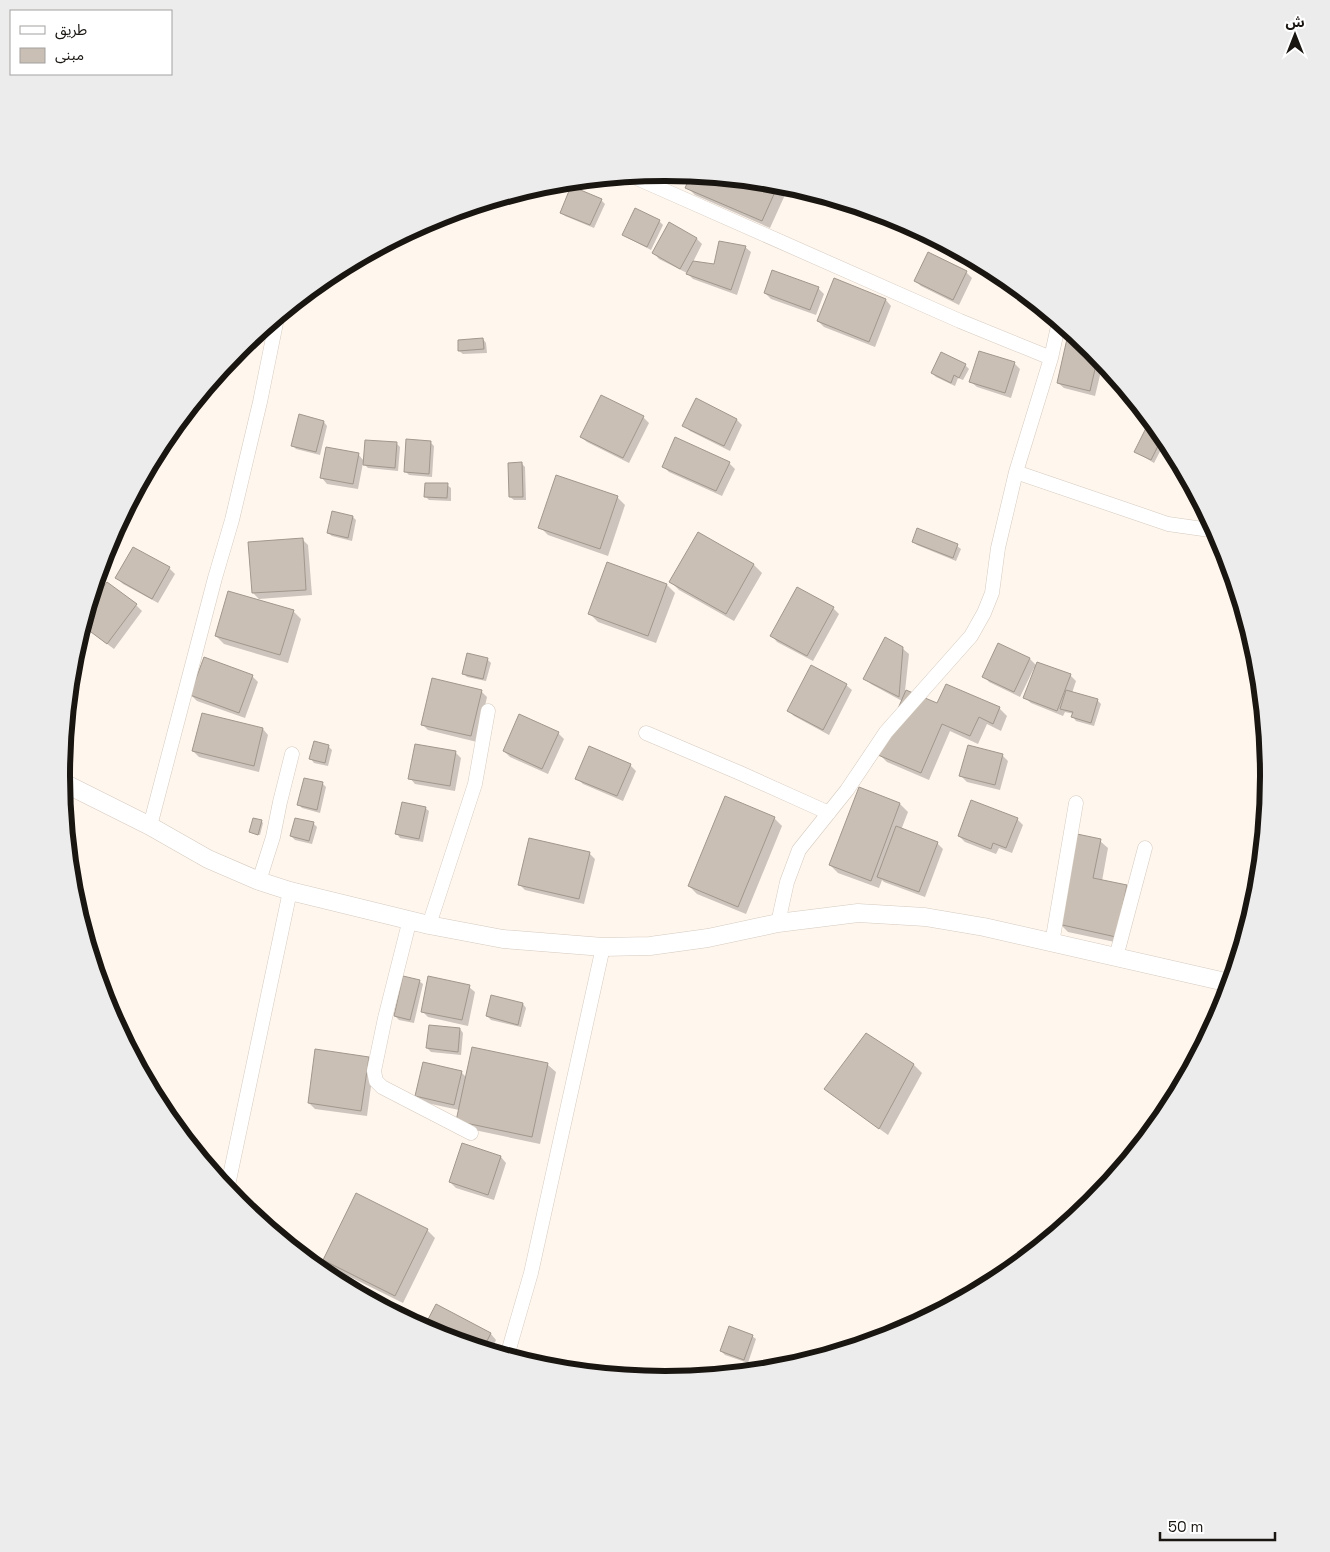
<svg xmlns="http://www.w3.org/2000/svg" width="1330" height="1552" font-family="'Space Grotesk','Noto Sans Arabic',sans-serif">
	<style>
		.shadow { fill: #0003 }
		.building { fill: #cabfb4; stroke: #a1978c }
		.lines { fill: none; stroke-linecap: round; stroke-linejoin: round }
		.minor-casing { stroke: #d5cabf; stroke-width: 15 }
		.tertiary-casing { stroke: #d5cabf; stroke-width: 19 }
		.minor { stroke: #fff; stroke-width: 14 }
		.tertiary { stroke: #fff; stroke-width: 18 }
		.rim { fill: none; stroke: #191511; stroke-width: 6 }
	</style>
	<rect width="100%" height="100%" fill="#fff6ed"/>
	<path class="shadow" d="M692 175 783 184 789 186 770 228 695 195 687 187Z
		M601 200 605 204 594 228 565 216 562 213Z
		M636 210 659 221 663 225 651 250 628 238 624 235Z
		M669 224 697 239 702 244 693 262 715 265 745 247 751 252 737 295 693 279 687 273 659 259 654 253Z
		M929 254 966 272 972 278 959 305 921 286 915 281Z
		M818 288 824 294 816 315 771 299 765 293Z
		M886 300 891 306 875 347 824 327 818 321Z
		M483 339 486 343 487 353 463 354 459 351Z
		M248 341 244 349 240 347Z
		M1092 349 1103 363 1095 396 1064 388 1058 383Z
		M1014 363 1020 369 1011 398 977 387 971 382Z
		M965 365 969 369 963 380 958 378 955 386 936 377 932 373Z
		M643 417 649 423 629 463 587 442 581 437Z
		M737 420 742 425 730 451 690 431 684 425Z
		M324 422 327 426 320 455 296 449 292 445Z
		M1151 422 1166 440 1154 463 1136 452Z
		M430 442 434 446 432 477 409 475 405 471Z
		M396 443 400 447 398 471 368 468 363 463 358 489 327 484 322 478 358 454 364 461Z
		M521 463 525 467 526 500H514L510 497Z
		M729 463 735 469 722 496 669 472 663 466Z
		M447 485 451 488V501L429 500 426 497Z
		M617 497 625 505 608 556 548 535 540 527Z
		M353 517 356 520 352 541 332 536 328 533Z
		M699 533 754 565 762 573 734 621 679 590 671 582Z
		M302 539 308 545 312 595 259 599 253 593Z
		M913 542 957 546 961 549 956 561 917 545Z
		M169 568 175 574 158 603 123 584 117 578Z
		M667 585 675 593 656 643 598 622 590 614Z
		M136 605 142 611 114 649 83 626 87 611Z
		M833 608 839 614 813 661 777 642 772 636Z
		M293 611 301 619 288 663 224 644 216 636Z
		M999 645 1030 659 1037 666 1070 675 1076 681 1072 693 1097 700 1101 704 1094 726 1076 721 1073 717 1074 714 1065 712 1063 716 1031 703 1025 698 1036 669 1034 668 1020 697 989 682 984 676Z
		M902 648 909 654 905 691 938 705 999 708 1007 716 1001 731 987 724 978 744 950 731 929 780 887 762 879 754 902 701 871 684 865 678Z
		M487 659 491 663 486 681 467 677 463 673Z
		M252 676 258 682 245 718 197 701 191 695Z
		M846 685 852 690 829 735 794 716 788 710Z
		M481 691 487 697 477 742 428 730 422 724Z
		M263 729 268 735 259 772 199 757 193 751Z
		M558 733 564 739 548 774 510 757 504 751Z
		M328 746 332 750 328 766 314 763 311 759Z
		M455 752 461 758 455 791 415 784 410 778Z
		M1002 755 1008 761 1000 790 967 782 961 776Z
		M630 765 636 771 623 801 583 784 577 778Z
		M323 784 326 787 320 813 302 808 299 805Z
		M859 789 900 804 908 812 901 830 937 843 943 849 925 897 884 882 882 880 879 888 838 873 830 865Z
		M425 808 429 811 423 842 400 838 397 834Z
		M774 818 782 826 746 914 697 894 689 886Z
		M1017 819 1023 825 1012 853 999 848 996 854 965 842 959 836Z
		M261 821 263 823 260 835 252 833 251 832Z
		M313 823 317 827 312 844 295 840 291 836Z
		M1100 841 1108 848 1102 881 1127 886 1134 894 1124 944 1068 932 1060 924Z
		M589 853 595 859 584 904 525 890 519 884Z
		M419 981 423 984 414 1023 399 1020 395 1016Z
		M469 987 475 992 468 1026 428 1017 422 1011Z
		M523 1004 526 1008 521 1027 491 1020 487 1016Z
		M460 1029 463 1033 461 1055 431 1052 427 1048Z
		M866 1034 914 1065 922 1073 888 1135 834 1096 826 1088Z
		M368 1058 374 1064 367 1116 315 1109 309 1103Z
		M548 1065 556 1072 540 1144 465 1128 459 1110 422 1102 417 1096 461 1072 466 1077Z
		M501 1157 506 1163 494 1200 456 1188 450 1182Z
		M427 1230 435 1238 403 1303 332 1268 324 1260Z
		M437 1306 491 1334 496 1340 491 1351 432 1332 426 1327Z
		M752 1336 756 1339 748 1363 725 1355 721 1351Z"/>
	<path class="building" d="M691 175 779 183 762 221 685 188Z
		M571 186 602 199 590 225 560 213Z
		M635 208 660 220 647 247 622 235Z
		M669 222 697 238 680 269 652 253Z
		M719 241 746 246 731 290 686 274 693 261 714 264Z
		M928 252 967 271 953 300 914 281Z
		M772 270 819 287 810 310 764 293Z
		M834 278 886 299 869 342 817 321Z
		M1069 330 1092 349 1098 356 1090 391 1057 383Z
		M483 338 484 349 458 351V340Z
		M979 351 1015 362 1005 393 969 382Z
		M941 352 966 364 959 378 954 375 951 383 931 373Z
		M601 395 644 416 623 458 580 437Z
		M696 398 737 419 724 446 682 426Z
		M299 414 324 421 316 452 291 446Z
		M1150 420 1163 436 1151 460 1134 452Z
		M675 437 730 462 716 491 662 467Z
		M406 439 431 441 429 474 404 472Z
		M365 440 397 442 395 468 363 465Z
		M326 447 359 453 353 484 320 478Z
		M522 462 523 497H509L508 463Z
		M556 475 618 496 600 549 538 528Z
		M425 483H448L447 498 424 497Z
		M332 511 353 516 348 538 327 533Z
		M917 528 958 544 953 558 912 542Z
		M698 532 754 564 726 614 669 582Z
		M303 538 306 590 252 593 248 542Z
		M133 547 170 567 152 599 115 578Z
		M607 562 667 584 648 636 588 614Z
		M107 582 137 604 107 644 83 626 88 607Z
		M797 587 834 607 807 656 770 636Z
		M228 591 294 610 280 655 215 636Z
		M885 637 903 647 899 697 863 679Z
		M998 643 1030 658 1014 692 982 677Z
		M467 653 488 658 483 679 462 674Z
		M204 657 253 675 239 713 190 695Z
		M1037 662 1071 674 1057 711 1023 698Z
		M811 665 847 684 823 730 787 711Z
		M432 678 482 690 471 736 421 725Z
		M946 684 1000 707 993 724 979 717 970 736 942 724 921 773 878 755 906 690 937 703Z
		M1066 690 1098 699 1091 723 1071 717 1073 712 1060 709Z
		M202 713 263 728 254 766 192 751Z
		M519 714 559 732 542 769 503 751Z
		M314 741 329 745 325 763 309 759Z
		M415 744 456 751 450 786 408 779Z
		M968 745 1003 754 995 785 959 776Z
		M589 746 631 764 617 796 575 779Z
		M304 778 323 782 317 810 297 805Z
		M859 787 900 803 871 881 829 865Z
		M725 796 775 817 738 907 688 886Z
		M971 800 1018 818 1006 848 993 843 991 849 958 836Z
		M402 802 426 807 419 839 395 834Z
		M253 818 262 820 258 835 249 832Z
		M295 818 314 822 309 841 290 836Z
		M896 826 938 842 919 892 877 877Z
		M1077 834 1101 839 1093 878 1127 885 1116 937 1058 924Z
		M529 838 590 852 579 899 518 885Z
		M403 976 420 980 410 1020 394 1016Z
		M428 976 470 985 462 1020 421 1012Z
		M491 995 523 1003 518 1025 486 1016Z
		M429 1025 460 1028 458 1052 426 1048Z
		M866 1033 914 1064 879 1129 824 1089Z
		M472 1047 548 1063 532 1137 456 1121Z
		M315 1049 369 1057 361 1111 308 1103Z
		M423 1062 462 1071 454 1105 415 1096Z
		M462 1143 501 1156 488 1195 449 1182Z
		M356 1193 428 1229 395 1296 323 1260Z
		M436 1304 491 1333 483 1349 443 1337 424 1327Z
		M729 1326 753 1335 744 1360 720 1351Z"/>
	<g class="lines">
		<g class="minor-casing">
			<path id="minor" d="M632 176 960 321 1051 358
				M1016 472 1168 524 1203 529 1214 528
				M646 733 740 773 829 813
				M150 826 215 578 232 520 260 402 277 318
				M259 881 273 837 280 802 292 754
				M410 919 385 1018 374 1071 376 1081 382 1087 471 1133
				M778 923 787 882 799 850 847 790 886 732 971 636 984 613 992 593 998 548 1016 472 1051 358 1059 322
				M429 925 475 784 488 711
				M1052 943 1076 803
				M1116 957 1145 848
				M227 1190 290 891
				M507 1356 531 1273 603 947"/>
		</g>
		<g class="tertiary-casing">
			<path id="tertiary" d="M62 782 150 826 208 859 259 881 290 891 429 925 503 939 603 947 650 946 708 938 778 923 858 913 925 917 984 927 1230 983"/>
		</g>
		<use href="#minor" class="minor"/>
		<use href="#tertiary" class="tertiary"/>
	</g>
	<path d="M0 0H1330V1552H0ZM70 776a595 595 0 1 1 1190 0a595 595 0 1 1-1190 0Z" fill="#edecec" fill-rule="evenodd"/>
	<path class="rim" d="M70 776a595 595 0 1 1 1190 0a595 595 0 1 1-1190 0Z"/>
	<rect x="10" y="10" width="162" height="65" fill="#ffffff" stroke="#a3a1a0"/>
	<rect x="20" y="26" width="25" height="8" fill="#ffffff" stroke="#a3a1a0"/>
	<text x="55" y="35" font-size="15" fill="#191511">طريق</text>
	<rect x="20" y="48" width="25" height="15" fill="#cabfb4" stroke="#a3a1a0"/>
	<text x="55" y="60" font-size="15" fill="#191511">مبنى</text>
	<g transform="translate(1295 35)" stroke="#ffffff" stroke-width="4" paint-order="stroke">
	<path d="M0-4L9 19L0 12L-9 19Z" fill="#191511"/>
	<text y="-8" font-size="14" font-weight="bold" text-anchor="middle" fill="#191511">ش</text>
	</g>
	<path d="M1160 1532v8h115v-8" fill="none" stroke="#191511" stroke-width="2.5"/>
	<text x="1168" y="1532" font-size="15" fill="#191511" stroke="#ffffff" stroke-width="4" paint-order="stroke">50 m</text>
</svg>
